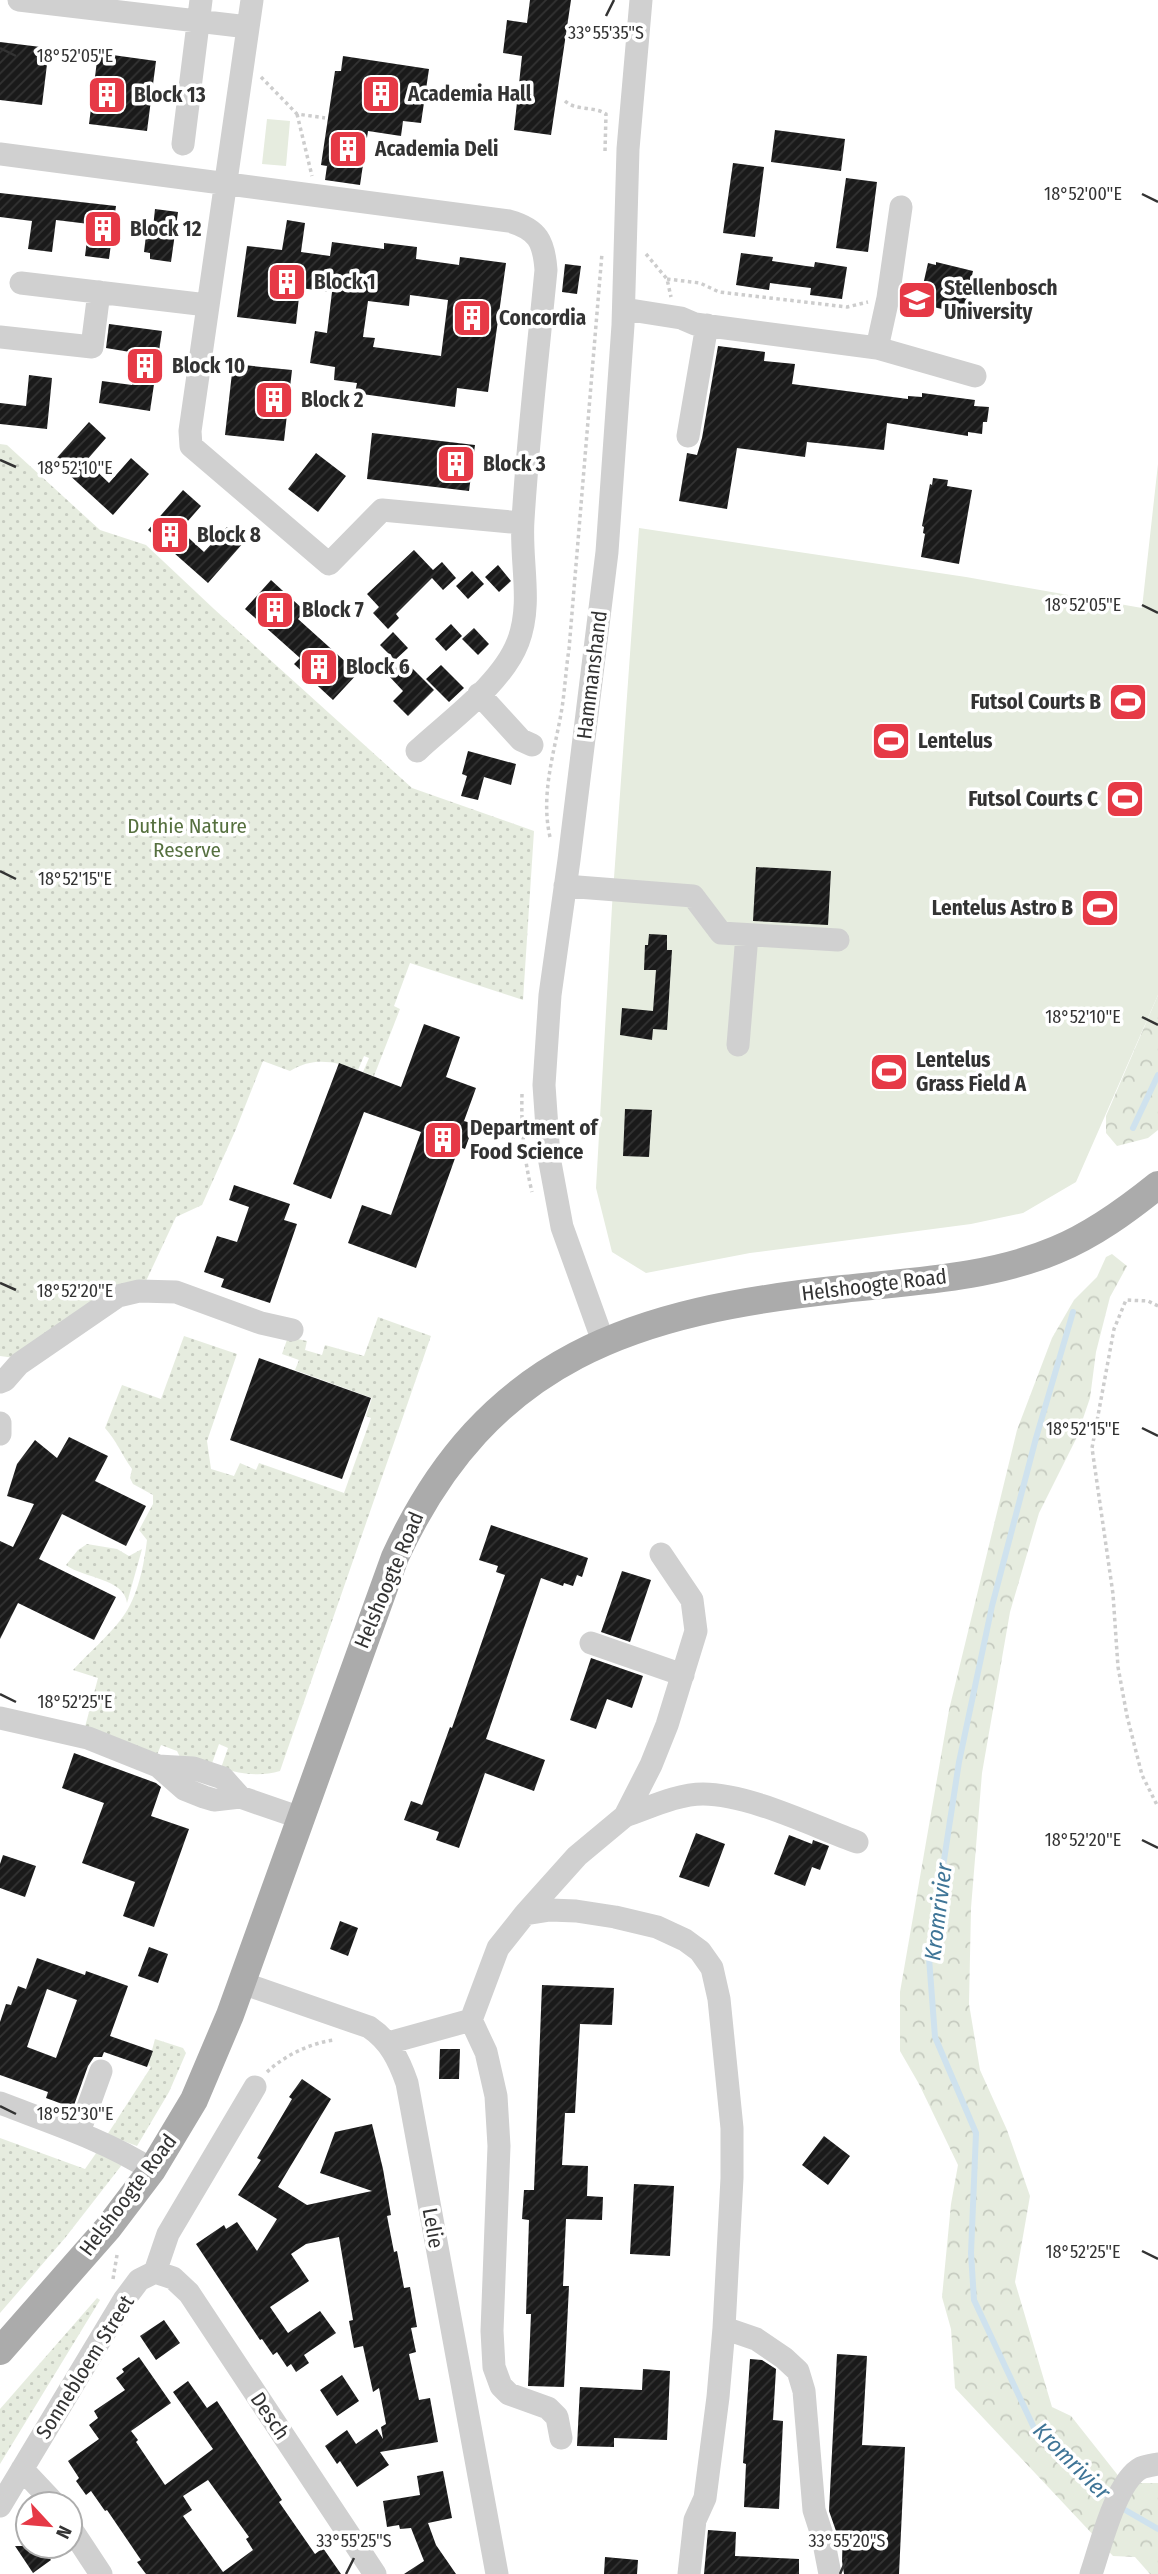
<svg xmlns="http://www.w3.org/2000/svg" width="1158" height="2574" font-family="'Fira Sans Condensed',sans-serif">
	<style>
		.green { fill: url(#green-dots) }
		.forest { fill: url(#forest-crowns) }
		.pitch { fill: #e6ecdf }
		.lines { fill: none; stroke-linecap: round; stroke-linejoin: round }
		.stream { stroke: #cfe2ee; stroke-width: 6 }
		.building { fill: url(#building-hatch); fill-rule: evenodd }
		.path { stroke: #cdcdcd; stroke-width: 3.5; stroke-dasharray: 3.5 3.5; stroke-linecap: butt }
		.minor { stroke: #d0d0d0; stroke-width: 23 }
		.major { stroke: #ababab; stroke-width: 28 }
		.ticks { fill: none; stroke: #333; stroke-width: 2.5 }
		.labels { text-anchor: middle; stroke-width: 7; stroke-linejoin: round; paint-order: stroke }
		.poi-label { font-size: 21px; font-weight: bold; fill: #333; stroke: #fff; text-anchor: start }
		.street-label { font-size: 21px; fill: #333; stroke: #fff }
		.park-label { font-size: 21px; fill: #56703f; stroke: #fff }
		.water-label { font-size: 23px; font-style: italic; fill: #3f7597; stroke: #fff }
		.ticks-label { font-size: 18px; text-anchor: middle; fill: #333; stroke: #fff; stroke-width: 7; stroke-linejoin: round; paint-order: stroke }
	</style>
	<defs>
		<pattern id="green-dots" width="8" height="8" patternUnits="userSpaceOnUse" patternTransform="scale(1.75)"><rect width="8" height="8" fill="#e6ecdf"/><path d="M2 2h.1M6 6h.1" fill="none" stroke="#c6cbc0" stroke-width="1.8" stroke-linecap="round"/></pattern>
		<pattern id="forest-crowns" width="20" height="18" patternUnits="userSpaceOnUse" patternTransform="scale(1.75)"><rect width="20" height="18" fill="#e6ecdf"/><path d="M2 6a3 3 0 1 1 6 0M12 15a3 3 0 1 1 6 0" fill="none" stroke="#c6cbc0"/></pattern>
		<pattern id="building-hatch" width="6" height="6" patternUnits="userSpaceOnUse" patternTransform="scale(1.75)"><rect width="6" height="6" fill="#1a1a1a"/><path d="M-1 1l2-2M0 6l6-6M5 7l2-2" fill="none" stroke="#333"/></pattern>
	</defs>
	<rect width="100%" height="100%" fill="#fff"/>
	<path class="green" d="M0 444 7 445 100 530 146 545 214 609 412 788 534 831 523 1000 410 963 394 1006 400 1009 374 1076 363 1072 369 1058 364 1056 358 1070C334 1061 313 1057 290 1071L263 1061 236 1129 202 1205 176 1217 146 1281 15 1358 0 1356Z
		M378 1317 431 1336 280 1771C260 1777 241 1774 221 1768L228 1748 219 1744 211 1766 180 1757 177 1751 161 1745 157 1755 85 1727 98 1678 73 1670C89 1652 108 1637 122 1618 138 1597 144 1565 147 1540L139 1530 153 1504V1495L133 1484 130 1478 132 1469C122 1455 116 1440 105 1428L122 1385 161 1399 184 1336 237 1354 207 1441 211 1469 234 1476 240 1463 256 1470 259 1463 344 1493 371 1418 366 1416 372 1398 295 1370 299 1360 282 1354 288 1337 307 1341 305 1350 322 1355 325 1345 364 1356Z
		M87 1544 117 1549 129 1556 142 1549 127 1603C124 1578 85 1579 66 1565L78 1550Z
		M155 2039 183 2048 186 2053 169 2092 137 2146 107 2135 151 2067 148 2065Z
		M0 2138 85 2169 99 2149 121 2161V2166L65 2238 0 2313Z
		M97 2298 100 2300 0 2464V2409Z"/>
	<path class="forest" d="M1158 995V1130L1148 1138 1117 1146 1106 1133V1116Z
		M1112 1254 1127 1266 1110 1297 1096 1352 1090 1398 1076 1439 1039 1513 1010 1612 982 1773 971 1908 969 2004 980 2070 1007 2130 1030 2196 1015 2282 1052 2407 1071 2416 1124 2483H1158V2574H1150L1135 2557 1113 2556 955 2388 951 2329 942 2297 951 2204 958 2165 919 2084 900 2051V1992L949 1710 1017 1430 1052 1338 1074 1300 1097 1277 1106 1257Z"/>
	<path class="pitch" d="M267 119 290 121 286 166 262 164Z
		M1158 464V995L1076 1182 1023 1213 971 1224 750 1253 646 1273 612 1252 596 1188 612 906 639 528 966 577 1142 608Z"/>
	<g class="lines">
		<path class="stream" d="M1133 1128 1158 1075
			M1073 1312 1036 1438 992 1606 959 1762 929 1958 935 2037 976 2133 971 2253 974 2300 1035 2430 1112 2501
			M1120 2507 1158 2529"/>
	</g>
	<path class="building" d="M530 0H571L551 135 514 130 522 56 503 53 507 20 527 23Z
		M0 42 49 48 42 105 0 100Z
		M98 53 156 61 147 131 89 124Z
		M343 56 429 69 421 123 403 121 401 136 368 131 360 185 325 180 327 166 321 165 335 71H341Z
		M775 130 845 139 841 171 771 162Z
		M733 163 764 167 755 237 723 233Z
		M846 178 877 182 868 252 836 248Z
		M0 193 116 206 109 259 85 256 89 224 56 220 52 252 28 249 32 221 0 217Z
		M155 209 178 212 171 262 150 259V253L144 252 147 227 153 228Z
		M287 220 305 223 301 252 330 256 332 242 384 249V243L417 247 416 259 459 265 460 257 506 263 488 392 457 388 455 407 355 393 357 383 334 380 335 367 310 363 315 331 327 333 332 292 300 288 296 324 237 317 247 246 282 250ZM410 295 448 300 441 356 373 347 375 338 363 337 368 301 409 306Z
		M741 253 773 257 772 261 806 266 814 267 815 262 847 267 842 299 810 295 811 288 777 284 770 283 769 290 736 285Z
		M936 262 973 271 963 314 925 305 927 296 921 294 928 263 936 265Z
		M565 264 581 266 577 294 562 292Z
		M109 324 162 331 150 411 99 403 102 381 132 385 136 353 106 348Z
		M718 346 765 352 764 361 795 364 792 384 908 399V396L922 397V393L975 400 974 406 989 407 987 422H983L982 434 968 432V436L887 423 884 450 807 442 805 457 737 448 727 509 679 501 687 453 697 455 702 438Z
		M233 364 292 370 284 441 225 435Z
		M29 375 52 378 47 429 0 424V403L26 406Z
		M89 422 106 438 86 461 109 483 131 458 149 474 113 515 54 461Z
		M372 433 475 445 469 491 367 479Z
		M316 453 346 476 318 512 288 489Z
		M933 478 948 480 947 486 972 490 959 564 921 557 925 534 923 533 924 527 922 526 930 484 932 485Z
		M183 490 201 506 180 530 204 552 227 527 244 542 208 583 148 530Z
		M414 550 433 570 442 562 456 578 443 590 432 578 396 614 399 618 388 629 373 613 379 607 367 594Z
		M498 565 511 581 499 592 485 577Z
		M472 571 484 584 468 599 456 586Z
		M271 580 305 611 298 619 358 673 333 700 294 664 300 658 245 609Z
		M451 624 462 636 446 651 435 639Z
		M474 628 489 644 478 655 462 639Z
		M393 632 408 648 395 660 380 645Z
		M404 660 434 690 408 716 393 701 403 691 388 675Z
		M441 665 464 688 449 702 426 679Z
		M468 751 516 764 511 785 484 777 478 800 461 796 467 776 462 774Z
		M756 867 831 871 828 925 753 921Z
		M649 934 667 935V950H672L667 1030 653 1029 652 1040 620 1035 622 1008 653 1011 656 970H644L645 945H648Z
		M424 1024 460 1037 446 1077 476 1088 464 1121 474 1124 465 1149 459 1147 416 1268 348 1243 362 1205 391 1215 421 1132 364 1112 331 1199 293 1184 339 1063 401 1087Z
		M625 1109 652 1110 649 1157 623 1156Z
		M234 1185 290 1204 284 1220 297 1224 270 1303 221 1287 224 1279 204 1272 217 1236 237 1242 249 1207 229 1200Z
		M259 1358 371 1398 342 1479 230 1440Z
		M69 1437 108 1456 95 1481 146 1506 126 1546 62 1514 39 1559 116 1597 94 1640 18 1603 0 1639V1541L13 1547 34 1504 7 1496 17 1464 35 1440 57 1458Z
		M491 1525 588 1558 582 1577 577 1575 573 1586 564 1583 563 1586 541 1578 486 1739 545 1760 534 1791 485 1773 459 1848 436 1840 439 1832 404 1820 411 1801 422 1805 450 1727 452 1728 505 1575 496 1572 498 1566 479 1560Z
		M622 1571 651 1580 630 1642 601 1632Z
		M591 1658 643 1676 632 1708 607 1699 596 1729 570 1720Z
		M74 1753 156 1783 161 1787 151 1816 189 1829 154 1927 123 1916 135 1882 82 1863 104 1803 62 1788Z
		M696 1833 725 1844 709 1887 679 1877Z
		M789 1835 812 1844 813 1840 829 1846 820 1870 812 1867 805 1886 774 1874Z
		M3 1855 36 1866 25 1897 0 1888V1864Z
		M340 1921 358 1928 348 1956 330 1949Z
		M149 1947 168 1954 158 1983 138 1976Z
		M37 1958 85 1975 86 1971 128 1986 110 2036 153 2051 147 2067 104 2052 102 2057H94L88 2066 73 2108 46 2098 48 2092 0 2075V2022L6 2004 11 2005 18 1986 26 1989ZM47 1989 77 2000 56 2058 27 2047Z
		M542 1985 614 1988 612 2025 580 2024 575 2113H565L562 2165 588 2166 587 2196 603 2197 602 2220 566 2219 563 2286H569L564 2387 528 2386 531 2314H526L529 2220 522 2219 524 2190H534Z
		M440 2049H460L459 2079H439Z
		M302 2079 331 2099 278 2187 307 2205 372 2191 320 2173 335 2132 372 2124 383 2169 391 2215 387 2216 394 2252 397 2251 404 2288 410 2287 417 2327 411 2328 416 2352 409 2354 419 2400 430 2398 438 2442 380 2452 389 2465 357 2487 340 2461 337 2464 325 2446 347 2430 356 2444 377 2429 383 2439 381 2427 386 2424 379 2388 373 2392 363 2346 354 2348 349 2321 353 2320 339 2237 306 2244 291 2254 309 2281 270 2307 288 2333 320 2311 336 2333 304 2355 309 2363 296 2372 291 2364 287 2367 277 2352 273 2355 262 2339 260 2340 196 2244 224 2225 226 2229 237 2222 257 2251 277 2219 238 2195 261 2160 257 2158 292 2099 289 2097Z
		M824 2136 850 2156 828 2185 802 2165Z
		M634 2184 674 2186 670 2256 630 2254Z
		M164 2320 180 2343 156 2360 140 2336Z
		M837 2354 867 2356 862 2445 905 2447 899 2574H844L842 2561 843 2532 836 2531 829 2511Z
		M139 2357 171 2403 131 2431 138 2440 136 2442 165 2485 213 2449 173 2392 188 2381 207 2408 217 2401 282 2500 279 2502 315 2554 323 2548 341 2574H146L137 2562 141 2560 107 2510 105 2511 91 2491 86 2495 76 2481 79 2478 68 2461 99 2439 89 2425 98 2418 94 2411 125 2390 116 2378 124 2372 122 2369ZM208 2480 249 2537 246 2539 253 2550 223 2572 183 2516 192 2510 183 2496Z
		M750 2359 762 2360 776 2369 773 2420 783 2421 779 2509 744 2507 746 2464 743 2463Z
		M643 2369 670 2371 667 2440 614 2438V2447L577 2446 580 2387 642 2390Z
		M342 2375 359 2401 337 2416 320 2390Z
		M443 2471 452 2518 428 2523 436 2545 456 2574H404L424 2561 411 2528 400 2529 399 2525 387 2527 383 2501 420 2495 417 2476Z
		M708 2530 736 2532 735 2556 799 2559V2574H704Z
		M15 2546H40L51 2560 33 2573Z
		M605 2557 638 2560 637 2574H604Z"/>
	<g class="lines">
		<path class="path" d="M261 77 297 114 325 118
			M565 101C576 111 594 106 606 114L605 151
			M297 114 312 176
			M646 254 667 279 671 297
			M667 279 700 283 719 292 847 307 868 302
			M550 837C540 793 555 751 562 708 565 688 566 668 569 649L602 253
			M522 1094C521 1127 524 1159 532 1192
			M1158 1306 1148 1301 1126 1300 1114 1329 1092 1448 1113 1594 1118 1667 1127 1716 1142 1775 1158 1807
			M267 2072C284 2056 310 2043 334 2040
			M113 2279 117 2255"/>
		<path class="minor" d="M19 0 248 27
			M252 0 190 431 191 446 329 564 382 510 522 523
			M183 144 201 0
			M0 154 509 221C538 229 544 242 546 270 538 353 528 437 523 520 520 561 533 603 518 642 502 684 449 721 417 751
			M21 283 207 305
			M624 309 681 318 695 324 877 348 975 376
			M0 337 92 347 99 292
			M877 348 888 298 901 207
			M688 436 707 325
			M479 694 521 740 532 745
			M565 886 693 896 721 933 838 940
			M738 1045 747 935
			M603 1341 562 1227 549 1157 544 1085 550 995 569 860 607 552 623 325 628 149 641 0
			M0 1382 5 1380 19 1364 118 1296 139 1291 176 1292 261 1323 292 1330
			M0 1423V1434
			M591 1643 683 1675
			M0 1718 88 1738 158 1766 193 1768 223 1778 240 1797
			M158 1766 184 1789 204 1797 214 1800 240 1797 301 1818
			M625 1816C649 1808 677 1794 703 1794 749 1794 813 1826 857 1842
			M525 1914 577 1856 625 1816 651 1765 667 1725 696 1631 692 1600 661 1554
			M242 1983 369 2027C390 2041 399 2060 407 2083L497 2574
			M471 2020 486 2052 496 2096 499 2146 492 2331 494 2367 501 2386 509 2394 548 2408 557 2417 561 2438
			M388 2043 471 2020 498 1948 525 1914 550 1910 576 1911 615 1917 657 1927 685 1940 700 1951 712 1968 719 1999 732 2128V2178L724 2328 718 2397 705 2498 695 2520 689 2574
			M0 2103C52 2123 105 2140 152 2170
			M79 2132 101 2071
			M155 2272 173 2278 189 2293 375 2574
			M724 2328 756 2339 784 2358 798 2371 804 2391 814 2510 823 2538 830 2574
			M22 2469 55 2504
			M0 2506 124 2300 139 2280 155 2272 168 2234 255 2087
			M70 2527 101 2574
			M1091 2574C1100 2548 1116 2481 1141 2468 1146 2466 1153 2465 1158 2464"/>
		<path class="major" d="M0 2351 108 2228 152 2170 194 2100 230 2015 395 1557C488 1355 636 1311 843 1289 914 1281 990 1278 1056 1250 1093 1235 1127 1210 1158 1185"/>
	</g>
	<path class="ticks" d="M606 16 614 0M0 48 16 56M1142 194 1158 202M0 460 16 467M1142 605 1158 613M0 871 16 879M1142 1017 1158 1025M0 1283 16 1290M1142 1428 1158 1436M0 1694 16 1702M1142 1840 1158 1848M0 2106 16 2114M1142 2251 1158 2259M346 2574 354 2558M840 2574 847 2558"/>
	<defs>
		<g id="building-square" transform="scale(2.0125)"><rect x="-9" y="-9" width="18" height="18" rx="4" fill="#e63946" stroke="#fff"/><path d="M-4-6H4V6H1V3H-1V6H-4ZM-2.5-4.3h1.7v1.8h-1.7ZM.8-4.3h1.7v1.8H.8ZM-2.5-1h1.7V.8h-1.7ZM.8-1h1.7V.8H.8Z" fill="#fff"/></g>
		<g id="university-square" transform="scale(2.0125)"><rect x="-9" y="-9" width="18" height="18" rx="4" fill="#e63946" stroke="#fff"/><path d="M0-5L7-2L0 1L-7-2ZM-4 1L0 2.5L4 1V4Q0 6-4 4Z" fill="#fff"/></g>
		<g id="stadium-square" transform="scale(2.0125)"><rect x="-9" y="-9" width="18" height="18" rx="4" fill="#e63946" stroke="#fff"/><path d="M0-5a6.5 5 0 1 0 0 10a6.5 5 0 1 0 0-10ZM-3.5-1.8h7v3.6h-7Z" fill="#fff"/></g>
	</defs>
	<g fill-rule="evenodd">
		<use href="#building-square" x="381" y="94"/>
		<use href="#building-square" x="107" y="95"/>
		<use href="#building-square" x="348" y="149"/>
		<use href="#building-square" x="103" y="229"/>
		<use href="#building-square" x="287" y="282"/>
		<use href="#university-square" x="917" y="300"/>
		<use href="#building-square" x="472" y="318"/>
		<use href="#building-square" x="145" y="366"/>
		<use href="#building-square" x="274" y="400"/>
		<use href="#building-square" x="456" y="464"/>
		<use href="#building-square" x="170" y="535"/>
		<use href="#building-square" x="275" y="610"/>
		<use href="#building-square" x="319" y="667"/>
		<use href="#stadium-square" x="1128" y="702"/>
		<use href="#stadium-square" x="891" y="741"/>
		<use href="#stadium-square" x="1125" y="799"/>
		<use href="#stadium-square" x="1100" y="908"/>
		<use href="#stadium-square" x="889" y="1072"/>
		<use href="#building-square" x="443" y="1140"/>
	</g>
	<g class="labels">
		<g class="poi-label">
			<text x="408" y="101">Academia Hall</text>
			<text x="134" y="102">Block 13</text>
			<text x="375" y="156">Academia Deli</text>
			<text x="130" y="236">Block 12</text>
			<text x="314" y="289">Block 1</text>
			<text x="944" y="295">Stellenbosch<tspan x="944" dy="24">University</tspan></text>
			<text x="499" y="325">Concordia</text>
			<text x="172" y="373">Block 10</text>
			<text x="301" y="407">Block 2</text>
			<text x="483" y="471">Block 3</text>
			<text x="197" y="542">Block 8</text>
			<text x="302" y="617">Block 7</text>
			<text x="346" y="674">Block 6</text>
			<text x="1101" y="709" text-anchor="end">Futsol Courts B</text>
			<text x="918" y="748">Lentelus</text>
			<text x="1098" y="806" text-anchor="end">Futsol Courts C</text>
			<text x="1073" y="915" text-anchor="end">Lentelus Astro B</text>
			<text x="916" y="1067">Lentelus<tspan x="916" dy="24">Grass Field A</tspan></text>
			<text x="470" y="1135">Department of<tspan x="470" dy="24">Food Science</tspan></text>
		</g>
		<g class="street-label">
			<text transform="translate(592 675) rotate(-83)" y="7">Hammanshand</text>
			<text transform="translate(874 1285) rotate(-7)" y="7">Helshoogte Road</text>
			<text transform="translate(389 1580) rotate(-67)" y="7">Helshoogte Road</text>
			<text transform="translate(128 2195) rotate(-53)" y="7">Helshoogte Road</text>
			<text transform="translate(433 2228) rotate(80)" y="7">Lelie</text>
			<text transform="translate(85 2367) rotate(-58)" y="7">Sonnebloem Street</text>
			<text transform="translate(270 2416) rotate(56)" y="7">Desch</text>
		</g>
		<g class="park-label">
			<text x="187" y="833">Duthie Nature<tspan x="187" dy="24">Reserve</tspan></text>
		</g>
		<g class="water-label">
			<text transform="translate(938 1912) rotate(-83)" y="8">Kromrivier</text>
			<text transform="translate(1072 2461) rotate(45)" y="8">Kromrivier</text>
		</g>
	</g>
	<g class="ticks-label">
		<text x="606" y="39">33°55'35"S</text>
		<text x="75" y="62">18°52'05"E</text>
		<text x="1083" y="200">18°52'00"E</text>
		<text x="75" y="474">18°52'10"E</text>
		<text x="1083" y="611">18°52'05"E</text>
		<text x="75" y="885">18°52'15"E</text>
		<text x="1083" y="1023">18°52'10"E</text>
		<text x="75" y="1297">18°52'20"E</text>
		<text x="1083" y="1435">18°52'15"E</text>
		<text x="75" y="1708">18°52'25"E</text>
		<text x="1083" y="1846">18°52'20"E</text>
		<text x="75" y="2120">18°52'30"E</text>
		<text x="1083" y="2258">18°52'25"E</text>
		<text x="354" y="2547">33°55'25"S</text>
		<text x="847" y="2547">33°55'20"S</text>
	</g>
	<g transform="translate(49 2525) rotate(116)"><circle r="33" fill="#ffffff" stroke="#adadad" stroke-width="2"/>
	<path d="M0-5L12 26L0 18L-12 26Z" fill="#e63946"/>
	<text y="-10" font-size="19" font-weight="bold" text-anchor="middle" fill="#333333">N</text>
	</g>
</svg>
